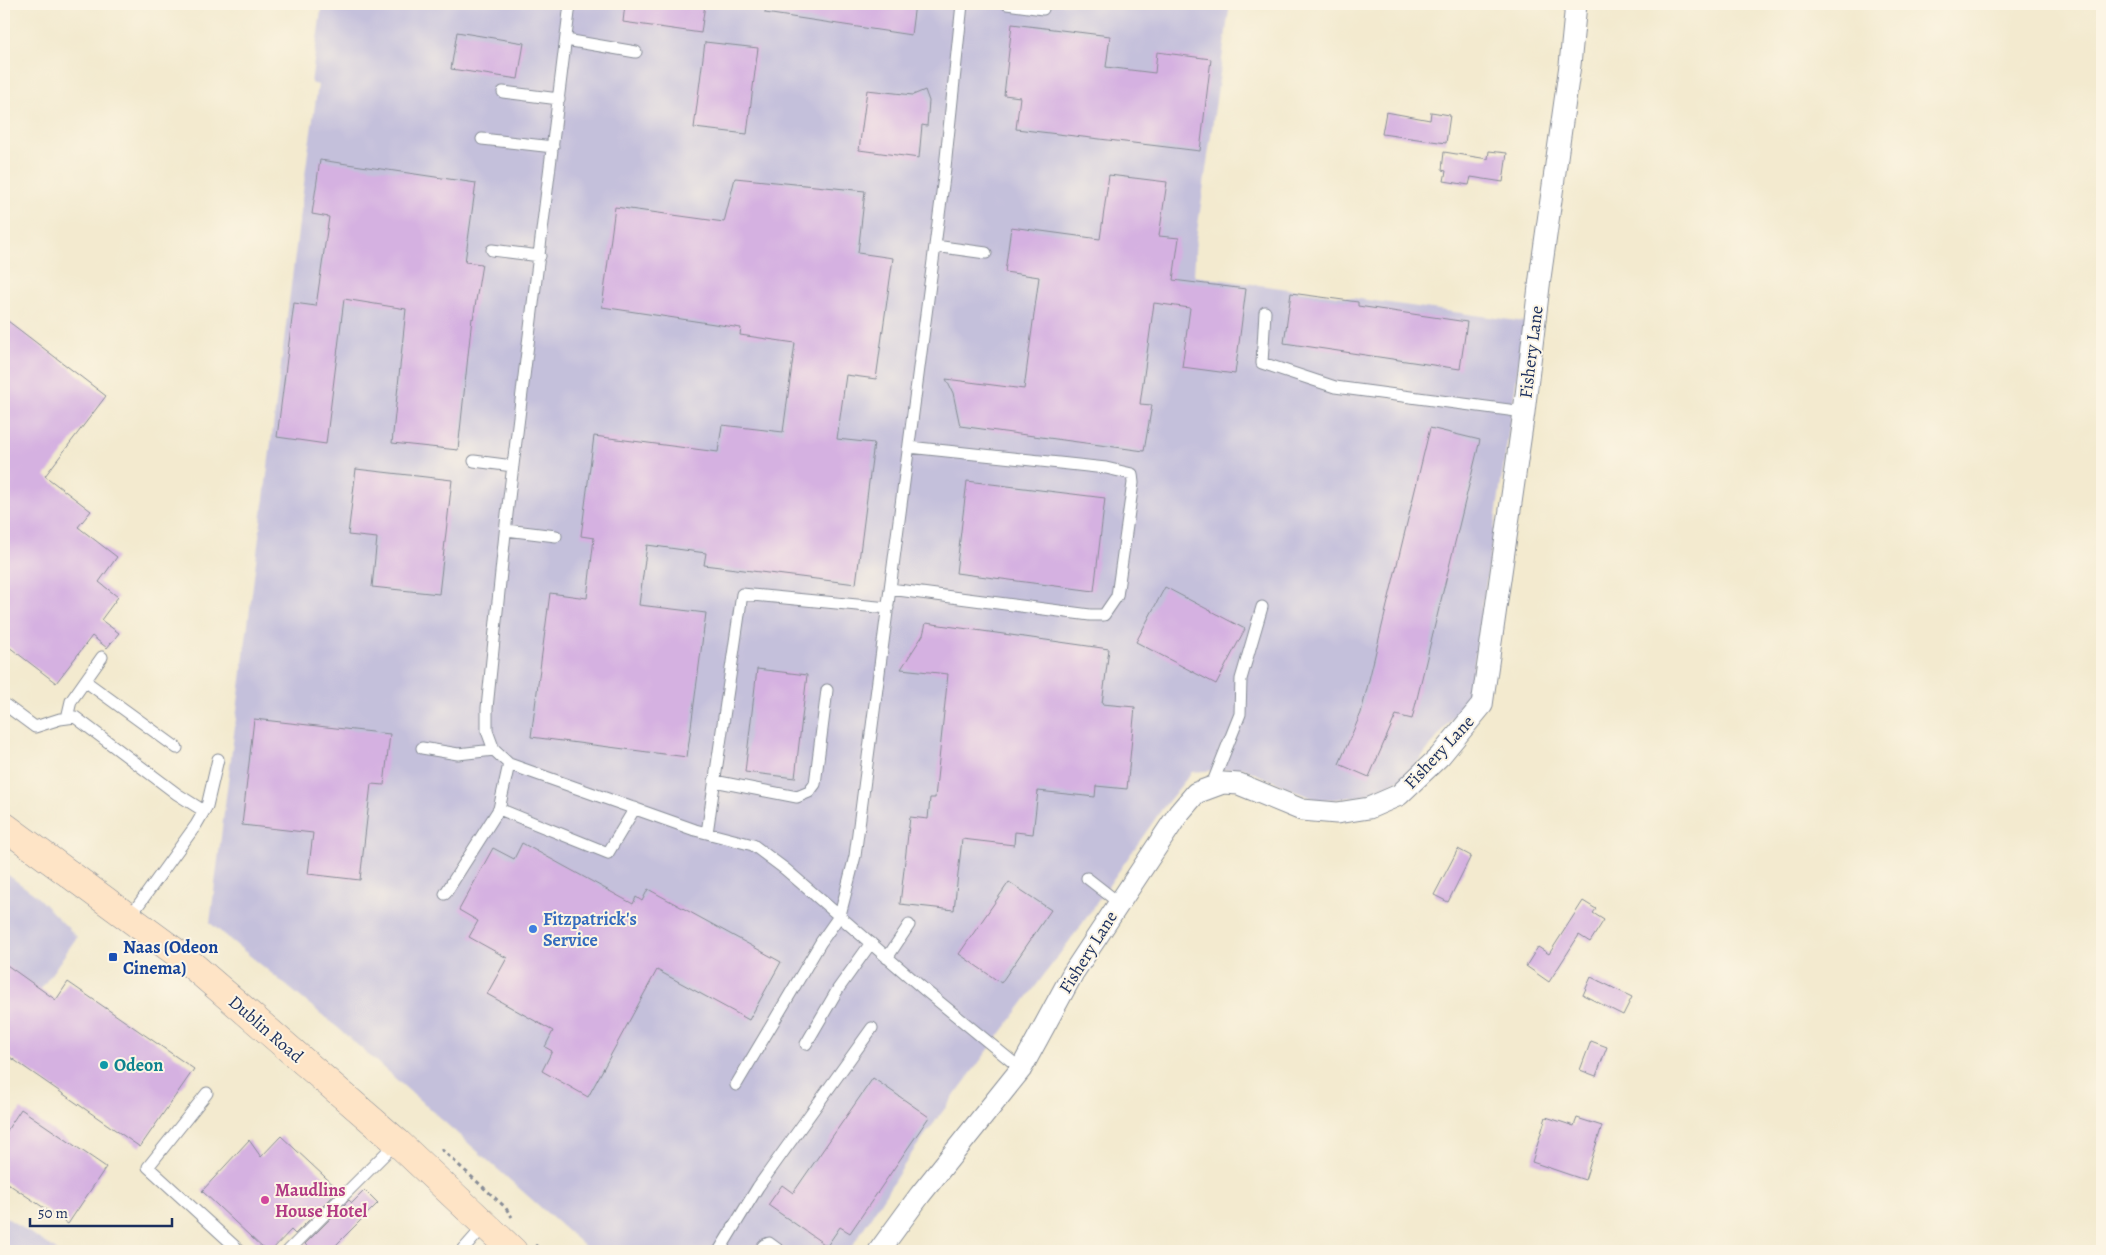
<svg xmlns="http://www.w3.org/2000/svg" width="2106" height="1255" font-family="Alegreya,serif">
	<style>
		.industrial { fill: #c4c0db }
		.building { fill: #d5b1e1 }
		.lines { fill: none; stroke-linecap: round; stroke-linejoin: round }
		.service-casing { stroke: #878c96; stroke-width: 13 }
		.minor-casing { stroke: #878c96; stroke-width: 23 }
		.secondary-casing { stroke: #878c96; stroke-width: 29 }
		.path { stroke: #878c96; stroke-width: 3; stroke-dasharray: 4 4; stroke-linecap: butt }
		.service { stroke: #fff; stroke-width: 11 }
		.minor { stroke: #fff; stroke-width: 21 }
		.secondary { stroke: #fee4c6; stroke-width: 28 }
		.shop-dot { fill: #3f7fe0; stroke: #fcf5e5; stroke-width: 2 }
		.transit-dot { fill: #1a4fb4; stroke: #fcf5e5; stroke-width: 2 }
		.culture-dot { fill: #0f9aa8; stroke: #fcf5e5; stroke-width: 2 }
		.hotel-dot { fill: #d1479c; stroke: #fcf5e5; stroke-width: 2 }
		.labels { text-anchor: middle; stroke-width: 4; stroke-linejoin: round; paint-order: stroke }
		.street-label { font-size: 18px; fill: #1b2f5e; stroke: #fcf5e5 }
		.shop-label { font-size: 18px; font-weight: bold; fill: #366cbe; stroke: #fcf5e5; text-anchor: start }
		.transit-label { font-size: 18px; font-weight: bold; fill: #164399; stroke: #fcf5e5; text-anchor: start }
		.culture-label { font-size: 18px; font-weight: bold; fill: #0d838f; stroke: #fcf5e5; text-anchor: start }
		.hotel-label { font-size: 18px; font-weight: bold; fill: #b23c85; stroke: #fcf5e5; text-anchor: start }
	</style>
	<rect width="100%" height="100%" fill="#fcf5e5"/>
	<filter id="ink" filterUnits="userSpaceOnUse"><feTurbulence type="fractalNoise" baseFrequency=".02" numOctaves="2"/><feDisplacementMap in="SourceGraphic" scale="10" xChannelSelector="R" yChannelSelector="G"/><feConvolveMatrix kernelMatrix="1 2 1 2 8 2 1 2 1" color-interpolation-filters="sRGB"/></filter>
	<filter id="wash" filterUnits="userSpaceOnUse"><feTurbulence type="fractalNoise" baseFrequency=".0096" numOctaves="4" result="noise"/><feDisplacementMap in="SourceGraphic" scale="20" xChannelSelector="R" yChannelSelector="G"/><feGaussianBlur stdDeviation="1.12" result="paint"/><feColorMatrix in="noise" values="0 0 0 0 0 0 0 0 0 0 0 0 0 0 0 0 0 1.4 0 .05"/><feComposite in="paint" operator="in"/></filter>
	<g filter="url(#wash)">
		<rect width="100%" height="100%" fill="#f3eacf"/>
		<path class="industrial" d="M322 4H1230L1196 239 1194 276 1525 322 1469 697 1406 777 1363 796 1319 801 1243 768 1192 772 1162 809 1082 924 914 1150 849 1251H590L337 1027 210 923 308 152 318 85 311 83Z
			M4 872 34 894 77 937 4 1042Z
			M4 1216 58 1251H4Z"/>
		<g id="blocks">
			<path class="building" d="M625 4H705L701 33 623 22Z
				M766 4H915L911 35 765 13Z
				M1012 24 1110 36 1106 67 1155 73 1157 52 1211 59 1200 151 1016 129 1020 97 1004 95Z
				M457 32 524 43 518 79 451 69Z
				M705 42 758 48 747 134 694 128Z
				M867 90 913 95 925 90 929 101 927 126 922 125 919 158 859 150Z
				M1386 112 1430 120 1431 112 1450 115 1446 143 1382 134Z
				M1489 151 1507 153 1503 182 1471 177 1469 185 1444 181 1446 171 1442 170 1444 152 1488 159Z
				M320 160 476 183 465 262 482 264 473 319 472 318 458 450 392 443 406 309 344 299 326 444 277 437 294 303 316 306 329 217 312 214Z
				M1109 175 1167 182 1159 236 1179 238 1173 280 1246 289 1235 374 1182 367 1190 308 1154 303 1140 404 1152 405 1144 451 960 426 953 393 946 379 1024 389 1039 277 1005 272 1011 227 1100 239Z
				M735 178 865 191 858 253 893 258 876 379 846 375 837 439 874 443 856 584 704 565 706 553 647 545 639 605 706 613 687 757 531 737 550 593 587 598 594 538 581 536 594 436 718 452 722 425 783 432 795 343 740 335 741 328 602 307 615 207 724 222Z
				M1291 293 1358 302V306L1467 322 1460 369 1284 343Z
				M4 318 106 396 45 476 91 511 78 527 117 557 99 582 118 597 101 620 119 633 107 648 92 636 56 683 4 643Z
				M1430 428 1480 440 1412 719 1396 715 1369 777 1339 764 1361 713Z
				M356 469 452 480 439 594 372 587 377 538 348 535Z
				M967 481 1105 498 1094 591 956 573Z
				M1165 587 1245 629 1216 684 1136 642Z
				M926 623 1109 649 1102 704 1135 707 1127 789 1096 786 1095 797 1038 791 1033 834 1015 832 1014 845 962 839 954 910 900 904 910 817 928 819 930 798H935L948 674 901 669 923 635Z
				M757 669 807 675 795 778 745 772Z
				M254 719 390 734 384 785 371 784 360 880 308 874 313 833 242 825Z
				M522 843 633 904 636 897 642 901 648 889 781 962 749 1020 657 970 588 1097 542 1071 552 1051 545 1047 553 1031 487 994 507 958 469 937 478 921 459 910 493 848 514 859Z
				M1458 849 1471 856 1448 902 1434 895Z
				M1009 882 1051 910 1001 983 959 954Z
				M1583 901 1596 909 1593 913 1604 920 1590 942 1579 935 1549 982 1526 966 1538 947 1549 954Z
				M4 963 56 1000 68 982 194 1069 140 1147 4 1053Z
				M1591 977 1632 997 1623 1015 1583 995Z
				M1591 1041 1607 1047 1596 1076 1580 1070Z
				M873 1078 929 1117 850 1233 840 1227 827 1246 768 1205 782 1185 793 1193Z
				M21 1109 106 1167 68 1224 4 1181V1135Z
				M1546 1117 1574 1126 1577 1118 1602 1126 1585 1180 1532 1162Z
				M281 1136 339 1190 295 1234 291 1230 271 1251H266L202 1191 249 1140 261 1157Z
				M365 1190 378 1203 330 1251H312L305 1244 349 1200 352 1203Z"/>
		</g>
	</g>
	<g filter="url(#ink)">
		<use href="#blocks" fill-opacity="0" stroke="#878c96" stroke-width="1"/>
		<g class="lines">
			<g class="service-casing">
				<path id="service" d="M570 4 507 514 487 708V731L494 750 509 764 695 830 753 845 785 869 926 991 1021 1069
					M1007 4 1043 9
					M566 40 636 52
					M503 92 559 99
					M482 139 553 147
					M935 246 986 253
					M492 250 540 256
					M1265 312 1262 363 1335 387 1524 412
					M474 461 513 466
					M506 530 556 536
					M890 589 1090 615H1104L1117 596 1133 483 1132 474 1106 468 909 447
					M85 681 177 748
					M4 704 35 727 60 719 75 717 177 794 204 811
					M67 718 71 701 102 657
					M422 748 458 754 494 750
					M509 764 499 809 608 853 635 808
					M714 781 797 797 809 792 815 784 827 690
					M1211 787 1240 714 1241 679 1262 607
					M707 833 742 594 888 608
					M1087 878 1119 903
					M445 894 499 809
					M129 918 196 825 207 806 218 759
					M887 958 909 925
					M806 1044 838 989 871 943
					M736 1085 821 942 840 915 855 856 944 177 962 4
					M207 1093 148 1167 240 1251
					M288 1251 397 1142
					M462 1251 485 1225
					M719 1251 758 1187 872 1028
					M759 1251 764 1245 769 1243 780 1251"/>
			</g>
			<g class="minor-casing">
				<path id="minor" d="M879 1251 920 1195 1021 1069 1073 973 1179 813 1196 793 1223 783 1239 784 1302 810 1337 813 1369 808 1399 795 1440 756 1482 705 1524 412 1540 278 1570 65 1576 4"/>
			</g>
			<g class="secondary-casing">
				<path id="secondary" d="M4 826 185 959 397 1142 513 1251"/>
			</g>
			<path class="path" d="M441 1149 505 1207 512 1217
				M535 1245 542 1251"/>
			<use href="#service" class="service"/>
			<use href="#minor" class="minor"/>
			<use href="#secondary" class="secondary"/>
		</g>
	</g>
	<circle class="shop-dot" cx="533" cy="929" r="5"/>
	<rect class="transit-dot" x="108" y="952" width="10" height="10" rx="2.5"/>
	<circle class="culture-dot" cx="104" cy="1065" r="5"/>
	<circle class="hotel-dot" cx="265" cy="1200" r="5"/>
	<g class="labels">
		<g class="street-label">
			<text transform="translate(1531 352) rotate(-83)" y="6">Fishery Lane</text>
			<text transform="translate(1439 752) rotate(-47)" y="6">Fishery Lane</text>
			<text transform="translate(1088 952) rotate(-58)" y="6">Fishery Lane</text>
			<text transform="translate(266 1029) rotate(41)" y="6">Dublin Road</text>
		</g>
		<g class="shop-label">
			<text x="543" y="925">Fitzpatrick's<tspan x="543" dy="21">Service</tspan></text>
		</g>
		<g class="transit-label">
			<text x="123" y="953">Naas (Odeon<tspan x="123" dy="21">Cinema)</tspan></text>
		</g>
		<g class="culture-label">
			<text x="114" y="1071">Odeon</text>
		</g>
		<g class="hotel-label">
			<text x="275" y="1196">Maudlins<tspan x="275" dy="21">House Hotel</tspan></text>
		</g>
	</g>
	<rect width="2106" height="1255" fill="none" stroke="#fcf5e5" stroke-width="20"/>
	<path d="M30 1218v8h142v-8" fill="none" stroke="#1b2f5e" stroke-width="2.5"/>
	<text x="38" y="1218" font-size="15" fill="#1b2f5e" stroke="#fcf5e5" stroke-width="4" paint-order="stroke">50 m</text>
</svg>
